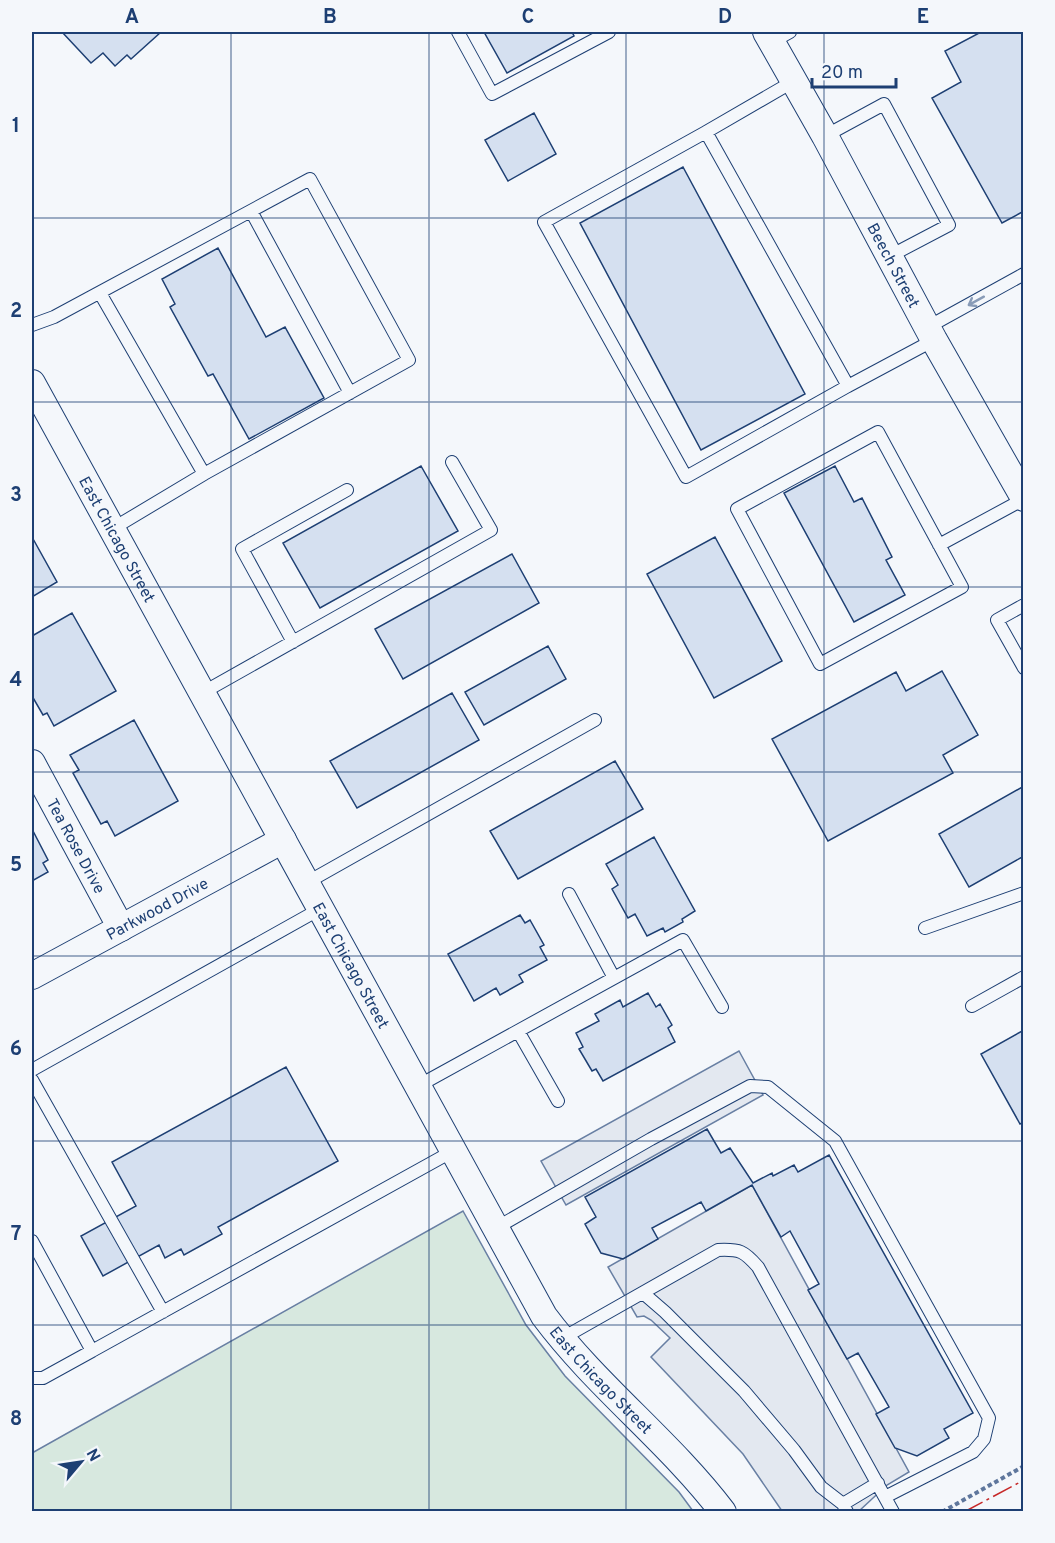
<svg xmlns="http://www.w3.org/2000/svg" width="1055" height="1543" font-family="Overpass,sans-serif">
	<style>
		.grass { fill: #d7e8df; stroke: #687fa3; stroke-width: 1.5 }
		.parking { fill: #e3e8f0; stroke: #687fa3; stroke-width: 1.5 }
		.building { fill: #d5e0f0; stroke: #1d3f73; stroke-width: 1.5 }
		.lines { fill: none; stroke-linecap: round; stroke-linejoin: round }
		.service-casing { stroke: #1d3f73; stroke-width: 14 }
		.minor-casing { stroke: #1d3f73; stroke-width: 28 }
		.path { stroke: #5e769c; stroke-width: 4; stroke-dasharray: 4.5 3; stroke-linecap: butt }
		.service { stroke: #f4f7fb; stroke-width: 12 }
		.minor { stroke: #f4f7fb; stroke-width: 26 }
		.power { stroke: #c62828; stroke-width: 1.5; stroke-dasharray: 21 4.5 3 4.5; stroke-linecap: butt }
		.oneway { stroke: #889bb7 }
		.grid { fill: none; stroke: #1d3f73; stroke-width: 1.5; stroke-opacity: 0.55 }
		.labels { text-anchor: middle; stroke-width: 4.5; stroke-linejoin: round; paint-order: stroke }
		.street-label { font-size: 16px; fill: #1d3f73; stroke: #f4f7fb }
		.neatline { fill: none; stroke: #1d3f73; stroke-width: 2 }
		.grid-label { font-size: 20px; text-anchor: middle; font-weight: bold; fill: #1d3f73 }
	</style>
	<rect width="100%" height="100%" fill="#f4f7fb"/>
	<path class="grass" d="M463 1211 526 1325 565 1376 679 1492 693 1511H32V1453Z"/>
	<path class="parking" d="M739 1051 763 1095 566 1205 541 1161Z
		M752 1185 909 1472 887 1485 859 1511H782L743 1454 651 1357 670 1338 651 1320 644 1316 637 1317 608 1267Z"/>
	<path class="building" d="M62 32H161L131 59 127 55 115 66 103 53 91 63Z
		M484 32H572L574 36 507 73Z
		M981 32H1024V211L1002 223 932 98 961 82 945 51Z
		M534 113 556 154 508 181 485 140Z
		M683 167 805 394 701 450 580 223Z
		M218 248 266 337 285 327 324 398 249 439 213 374 208 376 170 307 175 304 162 279Z
		M421 466 458 531 320 608 283 543Z
		M835 466 854 502 862 498 892 557 886 560 905 595 854 622 784 493Z
		M32 537 57 582 32 597Z
		M715 537 782 661 714 698 647 574Z
		M512 554 539 603 403 679 375 629Z
		M72 613 116 691 54 726 47 713 43 715 32 696V636Z
		M548 646 566 679 484 725 465 692Z
		M942 671 978 735 943 755 953 773 828 841 772 739 896 672 906 691Z
		M452 693 479 740 357 808 330 761Z
		M134 720 178 801 115 836 107 821 101 824 73 773 79 770 70 755Z
		M615 761 643 809 518 879 490 831Z
		M1024 786V856L969 887 939 834Z
		M32 829 48 860 43 863 48 872 32 881Z
		M654 837 695 911 682 919 683 922 665 932 663 928 647 936 635 914 628 918 612 889 618 885 606 864Z
		M520 915 525 923 530 920 544 945 540 947 547 960 519 975 523 982 500 995 496 988 474 1001 448 954Z
		M648 993 656 1007 660 1004 672 1025 668 1028 675 1042 603 1081 596 1069 592 1071 579 1049 583 1047 576 1033 599 1021 595 1014 620 1000 623 1007Z
		M1024 1030V1122L1020 1124 981 1054Z
		M286 1067 338 1161 218 1227 222 1234 184 1255 181 1249 165 1258 159 1245 103 1276 81 1236 136 1206 112 1162Z
		M707 1129 721 1153 730 1148 753 1183 772 1173 773 1176 794 1165 798 1172 829 1155 973 1413 944 1429 949 1438 917 1456 895 1448 876 1414 889 1407 858 1353 847 1359 808 1290 819 1284 790 1231 781 1237 752 1185 706 1211 701 1202 652 1228 658 1239 623 1259 601 1253 585 1224 596 1217 585 1197Z"/>
	<g class="lines">
		<g class="service-casing">
			<path id="service" d="M458 32 492 94 609 32
				M772 42 790 32
				M794 81 706 132 848 386 934 340
				M706 132 544 222 686 477 848 386
				M825 136 884 104 949 225 890 256
				M251 211 350 393
				M100 293 204 474
				M32 325 54 317 310 179 409 360 204 474 112 529
				M928 327 1024 274
				M878 432 962 587 820 664 737 509Z
				M939 545 1024 499
				M1024 605 997 620 1024 668
				M293 642 242 549 347 490
				M202 693 491 530 452 462
				M306 883 595 720
				M569 894 614 978
				M925 928 1024 893
				M972 1006 1024 977
				M518 1031 558 1101
				M32 1070 320 909
				M32 1080 163 1312
				M418 1086 683 940 722 1007
				M496 1228 651 1139 750 1086 768 1087 835 1141 989 1418 984 1439 973 1452 885 1497
				M32 1241 92 1351 453 1151
				M643 1293 665 1312 744 1391 794 1450 821 1487 843 1504 847 1512
				M561 1339 718 1250C740 1249 744 1251 758 1267L893 1512
				M32 1378H43L92 1351
				M843 1504 878 1483"/>
		</g>
		<g class="minor-casing">
			<g id="minor">
				<path id="s1" d="M766 32 825 136 934 340 1024 498"/>
				<path id="s2" d="M32 383 544 1316C597 1387 669 1441 723 1512"/>
				<path id="s3" d="M32 763 121 928"/>
				<path id="s4" d="M32 976 283 840"/>
			</g>
		</g>
		<path class="path" d="M942 1512 1024 1466"/>
		<use href="#service" class="service"/>
		<use href="#minor" class="minor"/>
		<path class="power" d="M964 1512 1024 1480"/>
	</g>
	<defs><path id="oneway-shaft" d="M-6 0H5M1.5-3L5.5 0L1.5 3" fill="none" stroke-width="1.6" stroke-linecap="round" stroke-linejoin="round" transform="scale(1.5)"/></defs>
	<use class="oneway" href="#oneway-shaft" transform="translate(976 301) rotate(151)"/>
	<path class="grid" d="M231 32V1512M429 32V1512M626 32V1512M824 32V1512M32 218H1024M32 402H1024M32 587H1024M32 772H1024M32 956H1024M32 1141H1024M32 1325H1024"/>
	<g class="labels">
		<g class="street-label">
			<text dy="6" stroke="none"><textPath href="#s1" startOffset="266">Beech Street</textPath></text>
			<text dy="6" stroke="none"><textPath href="#s2" startOffset="178">East Chicago Street</textPath></text>
			<text dy="6" stroke="none"><textPath href="#s3" startOffset="94">Tea Rose Drive</textPath></text>
			<text dy="6" stroke="none"><textPath href="#s4" startOffset="142">Parkwood Drive</textPath></text>
			<text dy="6" stroke="none"><textPath href="#s2" startOffset="664">East Chicago Street</textPath></text>
			<text dy="6" stroke="none"><textPath href="#s2" startOffset="1150">East Chicago Street</textPath></text>
		</g>
	</g>
	<rect width="1055" height="1543" fill="none" stroke="#f4f7fb" stroke-width="66"/>
	<g transform="translate(81 1462) rotate(61)" stroke="#f4f7fb" stroke-width="4.5" paint-order="stroke">
	<path d="M0-4.5L10 22L0 15L-10 22Z" fill="#1d3f73"/>
	<text y="-9" font-size="16" font-weight="bold" text-anchor="middle" fill="#1d3f73">N</text>
	</g>
	<path d="M812 78v9h84v-9" fill="none" stroke="#1d3f73" stroke-width="3"/>
	<text x="821" y="78" font-size="18" fill="#1d3f73" stroke="#f4f7fb" stroke-width="4.5" paint-order="stroke">20 m</text>
	<rect x="33" y="33" width="989" height="1477" class="neatline"/>
	<g class="grid-label">
		<text x="132" y="23">A</text>
		<text x="330" y="23">B</text>
		<text x="528" y="23">C</text>
		<text x="725" y="23">D</text>
		<text x="923" y="23">E</text>
		<text x="16" y="132">1</text>
		<text x="16" y="317">2</text>
		<text x="16" y="501">3</text>
		<text x="16" y="686">4</text>
		<text x="16" y="871">5</text>
		<text x="16" y="1055">6</text>
		<text x="16" y="1240">7</text>
		<text x="16" y="1425">8</text>
	</g>
</svg>
